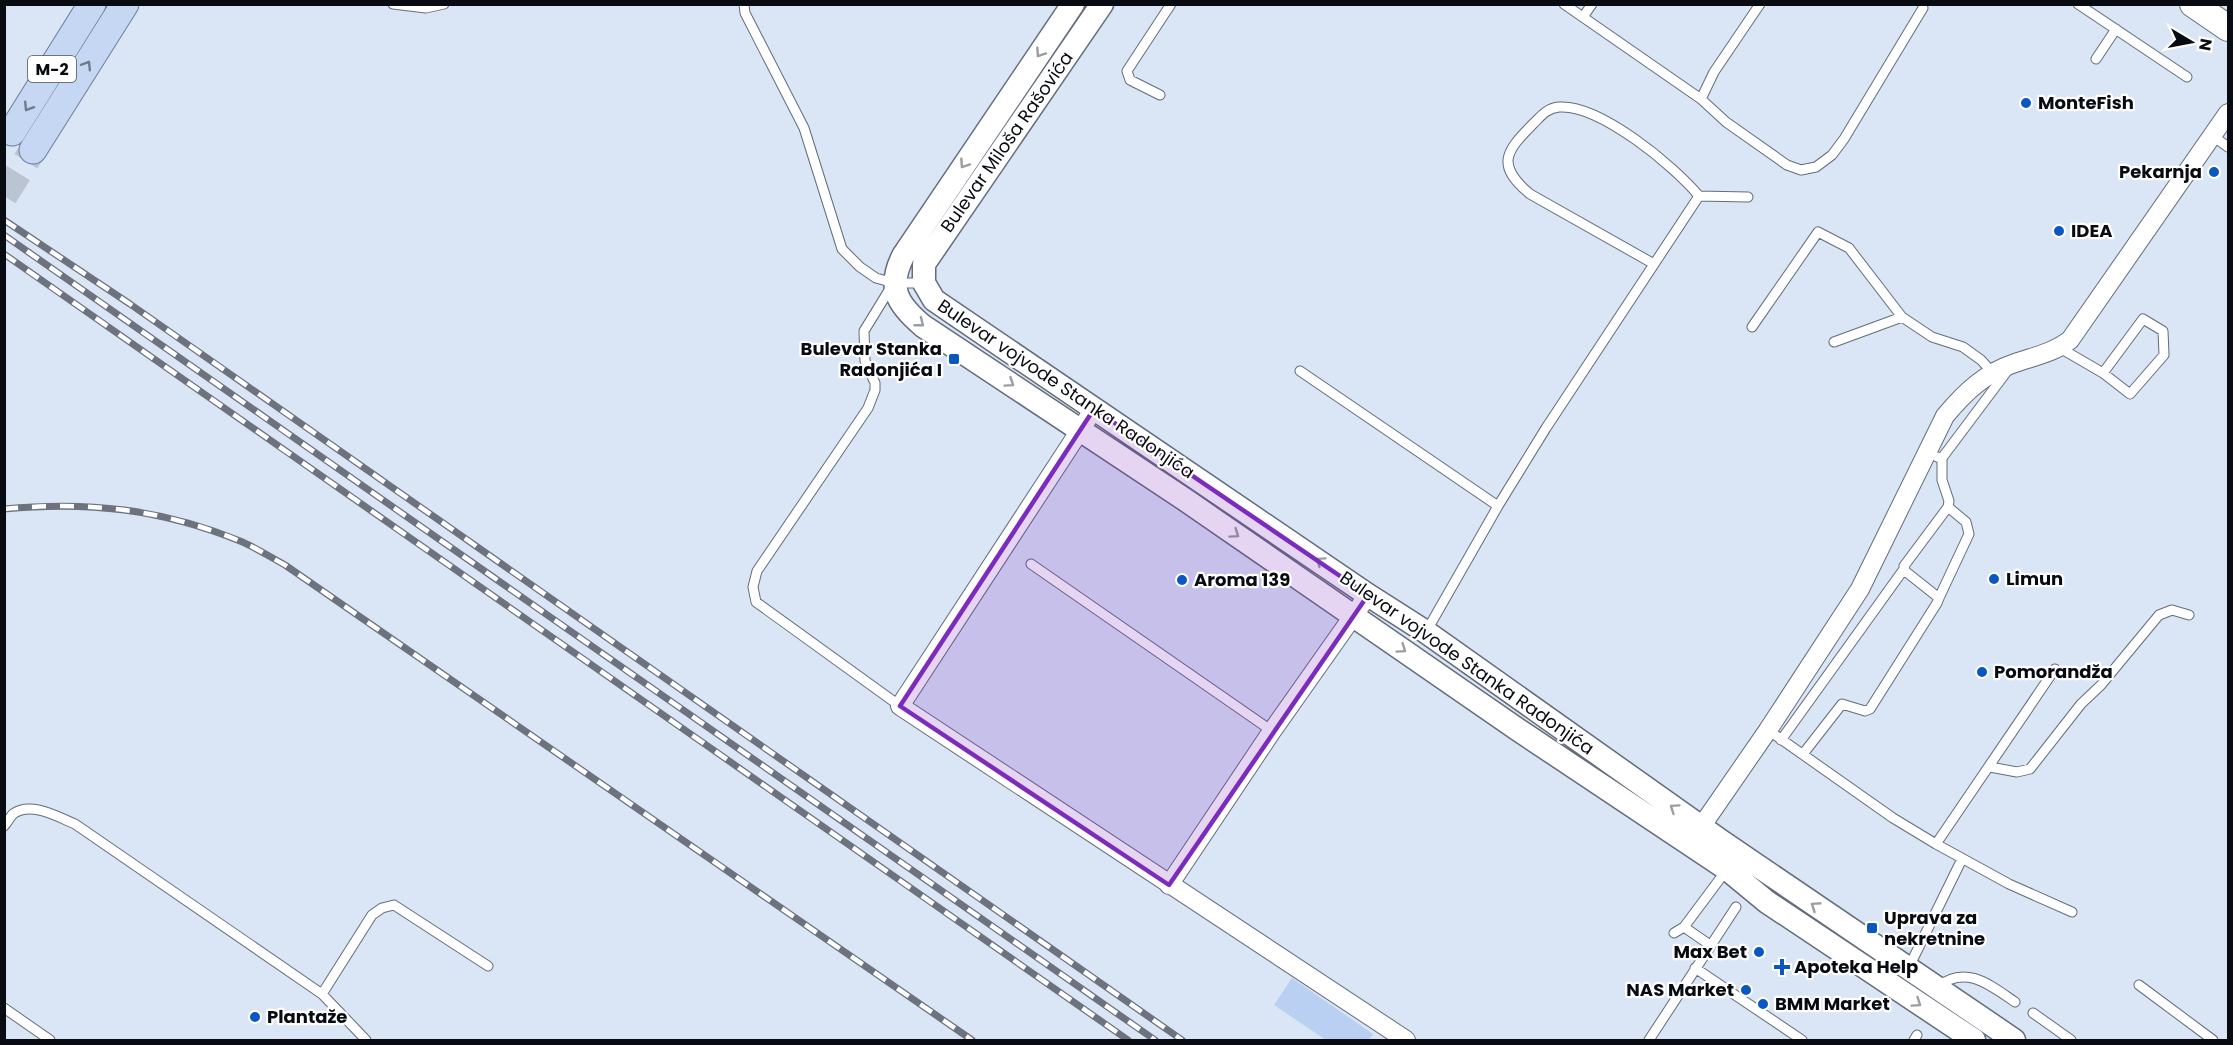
<svg xmlns="http://www.w3.org/2000/svg" width="2233" height="1045" font-family="Poppins,sans-serif">
	<style>
		.green { fill: #bad0f2 }
		.lines { fill: none; stroke-linecap: round; stroke-linejoin: round }
		.primary-tunnel { stroke: #bac4d3; stroke-width: 27; stroke-dasharray: 27 14; stroke-linecap: butt }
		.service-casing { stroke: #636c7b; stroke-width: 11 }
		.minor-casing { stroke: #636c7b; stroke-width: 20 }
		.tertiary-casing { stroke: #636c7b; stroke-width: 25 }
		.secondary-casing { stroke: #636c7b; stroke-width: 28 }
		.primary-casing { stroke: #6a7e9d; stroke-width: 29 }
		.service { stroke: #fff; stroke-width: 9 }
		.minor { stroke: #fff; stroke-width: 18 }
		.tertiary { stroke: #fff; stroke-width: 22 }
		.secondary { stroke: #fff; stroke-width: 26 }
		.primary { stroke: #c5d7f2; stroke-width: 27 }
		.rail-casing { stroke: #6c737e; stroke-width: 7 }
		.rail { stroke: #fff; stroke-width: 4.5; stroke-dasharray: 14; stroke-linecap: butt }
		.oneway { stroke: #9c9da0 }
		.oneway2 { stroke: #707b8d }
		.marked { fill: #7b2cbf; fill-opacity: 0.2; stroke: #7b2cbf; stroke-width: 4.5; stroke-linejoin: round }
		.poi-dot { fill: #0a57c1; stroke: #fff; stroke-width: 2 }
		.labels { text-anchor: middle; stroke-width: 4.5; stroke-linejoin: round; paint-order: stroke }
		.shield { fill: #fff; stroke: #525458; stroke-width: 1.5 }
		.shield-label { font-size: 16px; font-weight: bold; fill: #080b11 }
		.poi-label { font-size: 18px; font-weight: bold; fill: #080b11; stroke: #fff; text-anchor: start }
		.street-label { font-size: 18px; fill: #080b11; stroke: #fff }
	</style>
	<rect width="100%" height="100%" fill="#dae5f5"/>
	<path class="green" d="M1292 978 1373 1034 1369 1040H1326L1274 1005Z"/>
	<g class="lines">
		<path class="primary-tunnel" d="M4 196 33 150"/>
		<g class="service-casing">
			<path id="service" d="M393 4 426 8 444 4
				M744 4 745 13 804 128 842 249 860 267 876 278 894 283H924
				M1564 4 1701 99
				M1760 4 1714 72 1701 99 1726 122 1787 165 1801 170 1816 167 1832 155 1844 139 1923 8
				M2078 4 2187 77
				M1583 17 1592 4
				M2096 59 2116 29
				M1160 95 1130 80 1127 71 1171 4
				M2213 136 2228 147
				M1654 264 1530 194C1495 165 1506 151 1533 124 1541 116 1547 108 1559 107 1600 104 1674 166 1699 196
				M891 287 864 331 865 361 875 383V390L868 408 757 571 753 587 756 602 900 706
				M1752 327 1818 232 1849 248 1902 317
				M1834 342 1902 317 1932 337 1963 347 1981 360 1993 373
				M2060 348 2103 373 2143 319 2163 331 2164 355 2130 394 2103 373
				M1300 371 1498 506
				M1937 457 1942 458 2008 370
				M1031 564 1272 731
				M1939 598 1969 534 1966 522 1948 507
				M1426 632 1498 506 1546 428 1699 196 1748 197
				M1768 730 1893 818 1936 844 2055 669
				M1781 740 1904 569
				M1803 754 1842 704 1865 711 1870 709 1937 603 1939 598 1905 571 1904 566 1948 507 1949 501 1942 480V458
				M1990 767 2017 772 2030 769 2081 704 2101 685 2159 615 2172 610 2189 615
				M4 826C7 823 10 817 13 814 31 801 58 817 75 824L322 994 366 1040
				M1936 844 2009 884 2072 912
				M1684 927 1710 945
				M1674 933 1684 927 1728 868
				M1909 967 1962 859
				M1695 968 1802 1040
				M2139 985 2213 1040
				M1937 987C1966 964 1990 985 2015 1002
				M322 994 372 915 382 908 394 905 488 966
				M4 1008 50 1040
				M2033 1013 2071 1040
				M1649 1040 1736 907
				M1914 1040 1917 1035"/>
		</g>
		<g class="minor-casing">
			<path id="minor" d="M1094 409 900 706 1406 1040
				M1701 827 1768 730 1860 589 1945 416C1965 392 1985 373 2015 363 2035 356 2053 353 2070 340L2228 113
				M1169 885 1272 731 1368 595"/>
		</g>
		<g class="tertiary-casing">
			<path id="tertiary" d="M1073 4 903 256C887 288 897 304 923 326L1187 501 1517 729 1727 869 1767 902 1974 1040
				M1102 4 924 264V283L934 300 1368 595 1426 632 1721 841 2014 1040"/>
		</g>
		<g class="secondary-casing">
			<path id="secondary" d="M2193 4 2228 28"/>
		</g>
		<g class="primary-casing">
			<path id="primary" d="M12 132 92 4
				M33 150 125 4"/>
		</g>
		<use href="#service" class="service"/>
		<use href="#minor" class="minor"/>
		<use href="#tertiary" class="tertiary"/>
		<use href="#secondary" class="secondary"/>
		<use href="#primary" class="primary"/>
		<g class="rail-casing">
			<path id="rail" d="M4 220 130 304 1182 1040
				M4 235 1155 1040
				M4 254 1128 1040
				M4 509C89 501 161 509 240 541 255 547 270 557 285 565L972 1040"/>
		</g>
		<use href="#rail" class="rail"/>
	</g>
	<defs><path id="oneway-chevron" d="M-2-3.5L2.5 0L-2 3.5" fill="none" stroke-width="1.6" stroke-linecap="round" stroke-linejoin="round" transform="scale(1.5)"/></defs>
	<g class="oneway">
		<use href="#oneway-chevron" transform="translate(1040 53) rotate(124)"/>
		<use href="#oneway-chevron" transform="translate(964 164) rotate(124)"/>
		<use href="#oneway-chevron" transform="translate(920 323) rotate(38)"/>
		<use href="#oneway-chevron" transform="translate(1010 383) rotate(34)"/>
		<use href="#oneway-chevron" transform="translate(1235 534) rotate(35)"/>
		<use href="#oneway-chevron" transform="translate(1320 561) rotate(-145)"/>
		<use href="#oneway-chevron" transform="translate(1402 649) rotate(35)"/>
		<use href="#oneway-chevron" transform="translate(1674 808) rotate(-145)"/>
		<use href="#oneway-chevron" transform="translate(1815 906) rotate(-146)"/>
		<use href="#oneway-chevron" transform="translate(1917 1003) rotate(34)"/>
	</g>
	<g class="oneway2">
		<use href="#oneway-chevron" transform="translate(87 65) rotate(-58)"/>
		<use href="#oneway-chevron" transform="translate(28 107) rotate(122)"/>
	</g>
	<path class="marked" d="M1094 409 1368 595 1169 885 900 706Z"/>
	<g class="poi-dot">
		<circle cx="2026" cy="103" r="6"/>
		<circle cx="2214" cy="172" r="6"/>
		<circle cx="2059" cy="231" r="6"/>
		<rect x="948" y="353" width="12" height="12" rx="3"/>
		<circle cx="1994" cy="579" r="6"/>
		<circle cx="1182" cy="580" r="6"/>
		<circle cx="1982" cy="672" r="6"/>
		<rect x="1866" y="922" width="12" height="12" rx="3"/>
		<circle cx="1759" cy="952" r="6"/>
		<path d="M1779 958h6v6h6v6h-6v6h-6v-6h-6v-6h6z"/>
		<circle cx="1746" cy="990" r="6"/>
		<circle cx="1763" cy="1004" r="6"/>
		<circle cx="255" cy="1017" r="6"/>
	</g>
	<g class="labels">
		<rect class="shield" x="28" y="56" width="48" height="26" rx="4.5"/>
		<g class="shield-label">
			<text x="52" y="75">M-2</text>
		</g>
		<g class="poi-label">
			<text x="2038" y="109">MonteFish</text>
			<text x="2202" y="178" text-anchor="end">Pekarnja</text>
			<text x="2071" y="237">IDEA</text>
			<text x="942" y="355" text-anchor="end">Bulevar Stanka<tspan x="942" dy="21">Radonjića I</tspan></text>
			<text x="2006" y="585">Limun</text>
			<text x="1194" y="586">Aroma 139</text>
			<text x="1994" y="678">Pomorandža</text>
			<text x="1884" y="924">Uprava za<tspan x="1884" dy="21">nekretnine</tspan></text>
			<text x="1747" y="958" text-anchor="end">Max Bet</text>
			<text x="1794" y="973">Apoteka Help</text>
			<text x="1734" y="996" text-anchor="end">NAS Market</text>
			<text x="1775" y="1010">BMM Market</text>
			<text x="267" y="1023">Plantaže</text>
		</g>
		<g class="street-label">
			<text transform="translate(1007 142) rotate(-55)" y="6">Bulevar Miloša Rašovića</text>
			<text transform="translate(1066 389) rotate(34)" y="6">Bulevar vojvode Stanka Radonjića</text>
			<text transform="translate(1467 663) rotate(35)" y="6">Bulevar vojvode Stanka Radonjića</text>
		</g>
	</g>
	<rect width="2233" height="1045" fill="none" stroke="#080b11" stroke-width="12"/>
	<g transform="translate(2191 42) rotate(100)" stroke="#ffffff" stroke-width="4.5" paint-order="stroke">
	<path d="M0-4.5L10 22L0 15L-10 22Z" fill="#080b11"/>
	<text y="-9" font-size="16" font-weight="bold" text-anchor="middle" fill="#080b11">N</text>
	</g>
</svg>
